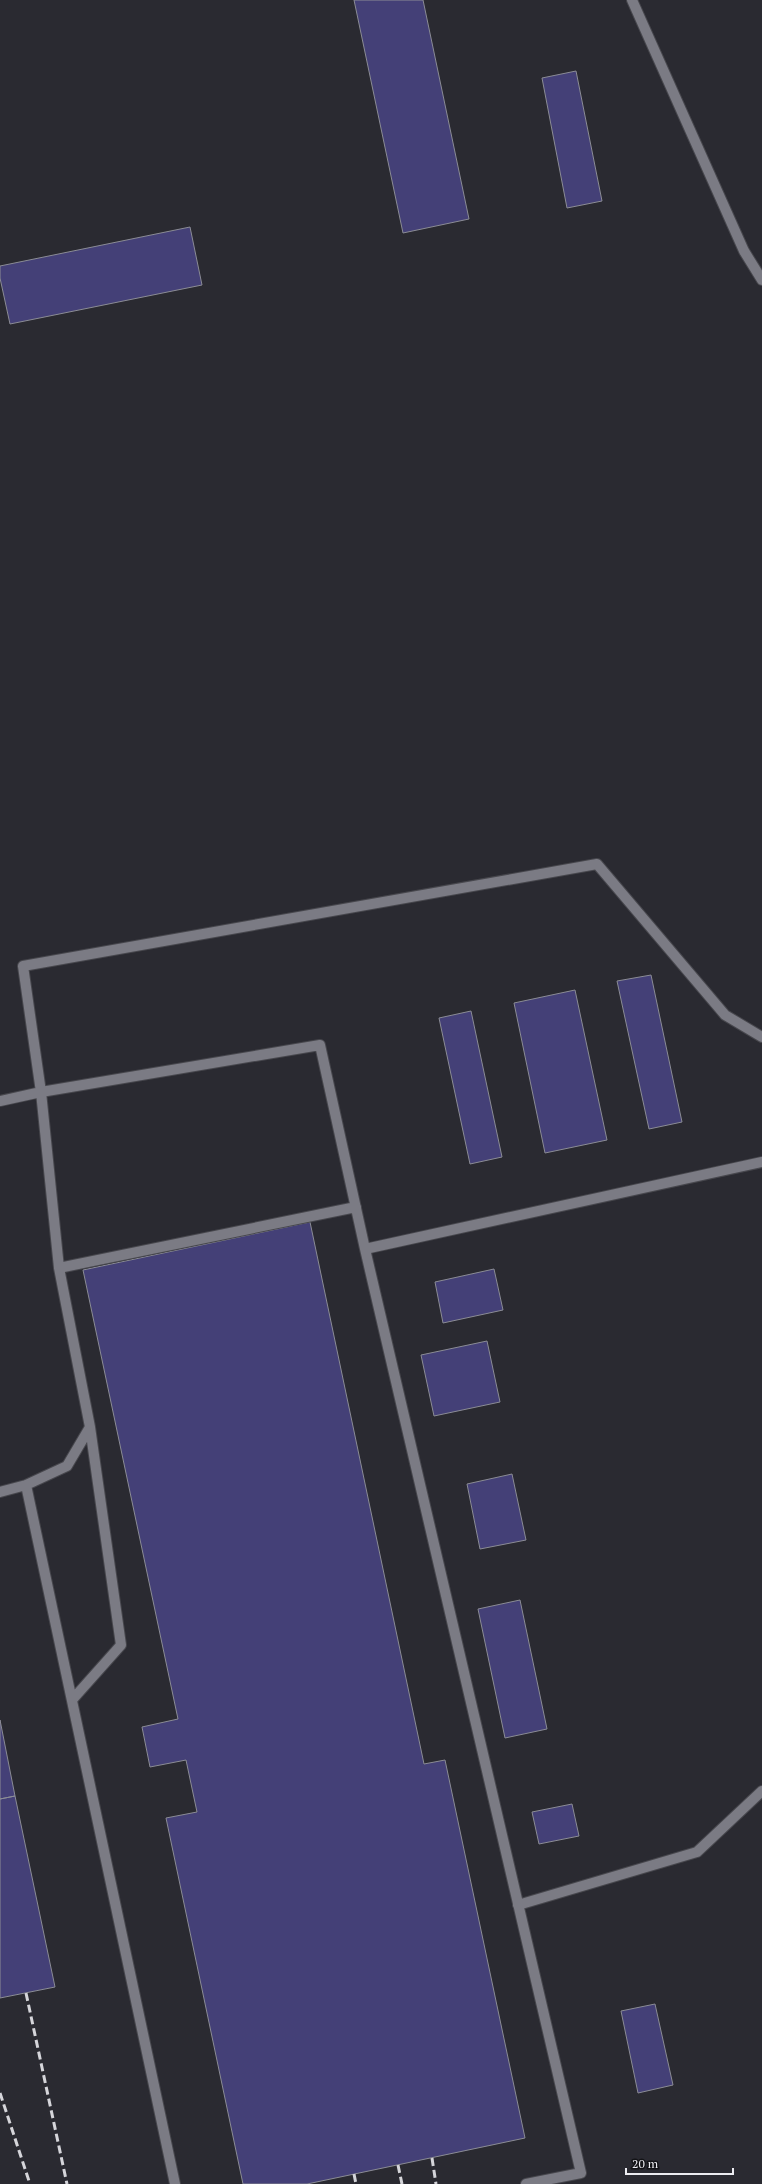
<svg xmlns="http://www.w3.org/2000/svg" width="762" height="2184" font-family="'PT Serif',serif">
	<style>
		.building { fill: #444077; stroke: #8b8c95 }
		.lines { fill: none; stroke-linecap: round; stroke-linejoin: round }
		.minor-casing { stroke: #47474d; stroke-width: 12 }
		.minor { stroke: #7b7b84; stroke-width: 10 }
		.rail { stroke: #d5d5da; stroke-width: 3; stroke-dasharray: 8 4; stroke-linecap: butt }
	</style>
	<rect width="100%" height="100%" fill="#2a2a31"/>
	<path class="building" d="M354 0H423L469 219 403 233Z
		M576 71 602 201 567 208 542 78Z
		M190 227 202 285 10 324 0 278V266Z
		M651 975 682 1122 649 1129 617 981Z
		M575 990 607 1140 545 1153 514 1003Z
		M471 1011 502 1157 470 1164 439 1018Z
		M310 1222 424 1764 445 1760 525 2138 307 2184H243L166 1818 197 1812 186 1760 150 1767 142 1727 178 1719 83 1270Z
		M494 1269 503 1310 443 1323 435 1282Z
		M487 1341 500 1402 434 1416 421 1355Z
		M512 1474 526 1540 480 1549 467 1484Z
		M520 1600 547 1729 505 1738 478 1609Z
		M0 1720 15 1796 0 1799Z
		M15 1796 55 1987 0 1998V1799Z
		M572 1804 579 1836 539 1844 532 1812Z
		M655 2004 673 2085 638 2093 621 2011Z"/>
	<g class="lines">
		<g class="minor-casing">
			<path id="minor" d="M632 0 744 251 762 280
				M0 1101 41 1092 320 1045 365 1249 581 2173 526 2184
				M365 1249 762 1162
				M59 1268 356 1207
				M26 1485 175 2184
				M0 1492 26 1485 67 1466 90 1427
				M72 1700 121 1645 90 1427 59 1268 41 1092 23 966 597 864 725 1015 762 1037
				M518 1905 697 1852 762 1791"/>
		</g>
		<use href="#minor" class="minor"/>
		<path class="rail" d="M26 1993 67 2184
			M0 2093 30 2184
			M432 2158 436 2184
			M398 2165 402 2184
			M354 2174 356 2184"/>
	</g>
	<path d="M626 2168v6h107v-6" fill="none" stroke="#ededf2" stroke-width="2"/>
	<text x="632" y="2168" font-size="12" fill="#ededf2" stroke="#131316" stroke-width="3" paint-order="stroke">20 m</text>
</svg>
